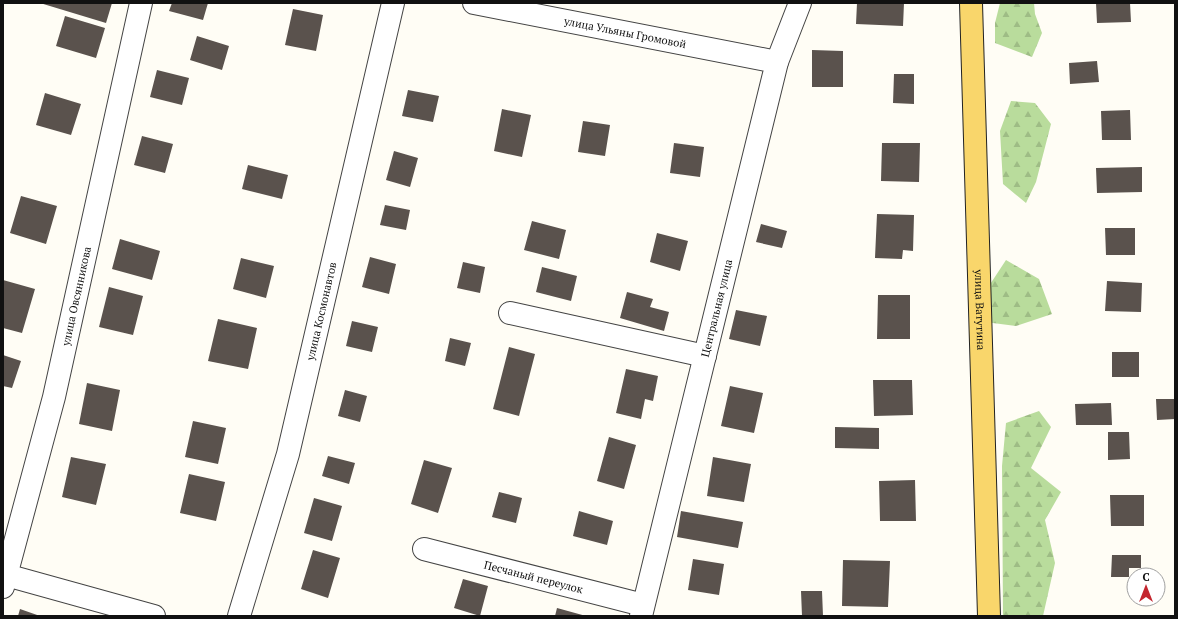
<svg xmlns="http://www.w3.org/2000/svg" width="1178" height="619" font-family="'PT Serif',serif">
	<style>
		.forest { fill: url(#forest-firs) }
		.building { fill: #5a524d }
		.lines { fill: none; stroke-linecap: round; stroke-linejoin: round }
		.minor-casing { stroke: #444; stroke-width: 24 }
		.major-casing { stroke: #222; stroke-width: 24 }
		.minor { stroke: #fff; stroke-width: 22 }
		.major { stroke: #f9d66b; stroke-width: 22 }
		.labels { text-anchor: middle; stroke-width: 4; stroke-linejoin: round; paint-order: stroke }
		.street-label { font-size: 11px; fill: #111; stroke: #fff }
	</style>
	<defs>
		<pattern id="forest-firs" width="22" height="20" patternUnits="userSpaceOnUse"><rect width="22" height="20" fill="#b9dc9c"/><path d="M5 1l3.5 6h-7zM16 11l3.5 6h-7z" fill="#9ebc85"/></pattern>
	</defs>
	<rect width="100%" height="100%" fill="#fffdf5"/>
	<path class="forest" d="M1000 3H1034L1035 14 1042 33 1032 57 995 43V23Z
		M1011 101 1035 103 1051 124 1036 182 1026 203 1003 184 1000 131Z
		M1006 260 1039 279 1052 314 1016 326 985 322 983 295Z
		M1039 411 1051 427 1031 468 1061 492 1045 520 1055 563 1043 616H1003L1002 466 1006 423Z"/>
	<path class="building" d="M40 3H112L106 23Z
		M172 3H208L203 20 169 11Z
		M857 3H904L903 26 856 24Z
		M1096 3H1130L1131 22 1097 23Z
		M293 9 323 15 316 51 285 45Z
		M65 16 105 28 96 58 56 46Z
		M197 36 229 46 222 70 190 60Z
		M812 50 843 51V87H812Z
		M1097 61 1099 82 1070 84 1069 63Z
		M157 70 189 78 182 105 150 97Z
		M894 74H914V104L893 103Z
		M408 90 439 96 433 122 402 116Z
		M45 93 81 104 71 135 36 125Z
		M502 109 531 115 522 157 494 151Z
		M1130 110 1131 140H1102L1101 111Z
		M583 121 610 125 605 156 578 152Z
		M142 136 173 144 165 173 134 165Z
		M674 143 704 147 700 177 670 173Z
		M882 143H920L919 182 881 181Z
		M394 151 418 158 410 187 386 180Z
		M248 165 288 175 282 199 242 189Z
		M1142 167V192L1097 193 1096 168Z
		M21 196 57 206 46 244 10 233Z
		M385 205 410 210 406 230 380 225Z
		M877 214 914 215 913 251 903 250 902 259 875 258Z
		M532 221 566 230 559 259 524 250Z
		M761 224 787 231 782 248 756 242Z
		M1105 228H1135V255H1106Z
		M657 233 688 241 680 271 650 262Z
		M120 239 160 251 152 280 112 269Z
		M370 257 396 264 389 294 362 287Z
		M241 258 274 266 266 298 233 289Z
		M463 262 485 267 480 293 457 288Z
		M542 267 577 276 571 301 536 292Z
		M3 280 35 289 22 333 3 328Z
		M1107 281 1142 283 1141 312 1105 311Z
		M109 287 143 296 133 335 99 327Z
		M627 292 653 299 650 307 669 312 664 331 620 318Z
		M878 295H910V339H877Z
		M736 310 767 316 760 346 729 339Z
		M218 319 257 328 248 369 208 361Z
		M352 321 378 327 372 352 346 346Z
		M450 338 471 343 465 366 445 361Z
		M509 347 535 354 519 416 493 409Z
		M1112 352H1139V377H1112Z
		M3 355 21 361 12 388 3 386Z
		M626 369 658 376 653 401 645 399 641 419 616 413Z
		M873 380H912L913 415 874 416Z
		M87 383 120 390 112 431 79 424Z
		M730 386 763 393 754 433 721 426Z
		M345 390 367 396 360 422 338 416Z
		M1156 399H1175V419L1157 420Z
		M1111 403 1112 425H1076L1075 404Z
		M193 421 226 428 218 464 185 457Z
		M835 427 879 428V449L835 448Z
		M1108 432H1129L1130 459 1108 460Z
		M609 437 636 445 624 489 597 481Z
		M328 456 355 463 349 484 322 476Z
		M71 457 106 464 96 505 62 497Z
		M713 457 751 464 744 502 707 496Z
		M424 460 452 468 438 513 411 504Z
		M189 474 225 482 216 521 180 513Z
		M915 480 916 521H880L879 481Z
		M499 492 522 498 516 523 492 517Z
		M1110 495H1144V526H1111Z
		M314 498 342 506 332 541 304 533Z
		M579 511 613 521 607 545 573 536Z
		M681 511 743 522 738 548 677 537Z
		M313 550 340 558 328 598 301 589Z
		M1112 555H1141V568H1129V577H1111Z
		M693 559 724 564 719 595 688 590Z
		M843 560 890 561 888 607 842 606Z
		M463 579 488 586 480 616 454 608Z
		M801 591H822L823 616H802Z
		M557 608 586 616H555Z
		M20 609 40 616H18Z"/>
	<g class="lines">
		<g class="minor-casing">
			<g id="minor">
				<path id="s1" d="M474 3 777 62"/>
				<path d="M510 313 705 356"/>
				<path id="s2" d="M424 549 643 605"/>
				<path d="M6 575 154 616"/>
				<path id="s3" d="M3 587 54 397 141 3"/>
				<path id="s4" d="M239 616 288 454 393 3"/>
				<path id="s5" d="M641 616 777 62 800 3"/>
			</g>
		</g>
		<g class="major-casing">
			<g id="major">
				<path id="s6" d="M971 3 989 616"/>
			</g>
		</g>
		<use href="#minor" class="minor"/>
		<use href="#major" class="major"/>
	</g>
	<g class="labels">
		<g class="street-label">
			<text dy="4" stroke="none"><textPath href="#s1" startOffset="154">улица Ульяны Громовой</textPath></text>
			<text dy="4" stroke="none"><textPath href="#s3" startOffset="300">улица Овсянникова</textPath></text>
			<text dy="4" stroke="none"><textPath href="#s5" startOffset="317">Центральная улица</textPath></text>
			<text dy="4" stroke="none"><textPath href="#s6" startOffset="307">улица Ватутина</textPath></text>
			<text dy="4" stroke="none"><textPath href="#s4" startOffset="316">улица Космонавтов</textPath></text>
			<text dy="4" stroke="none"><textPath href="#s2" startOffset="113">Песчаный переулок</textPath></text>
		</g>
	</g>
	<rect width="1178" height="619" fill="none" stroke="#111111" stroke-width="8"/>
	<g transform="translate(1146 587)"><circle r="19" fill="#ffffff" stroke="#a0a0a0"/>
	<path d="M0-3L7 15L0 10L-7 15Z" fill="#c4262e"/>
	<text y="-6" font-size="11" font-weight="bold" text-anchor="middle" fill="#111111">С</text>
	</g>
</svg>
